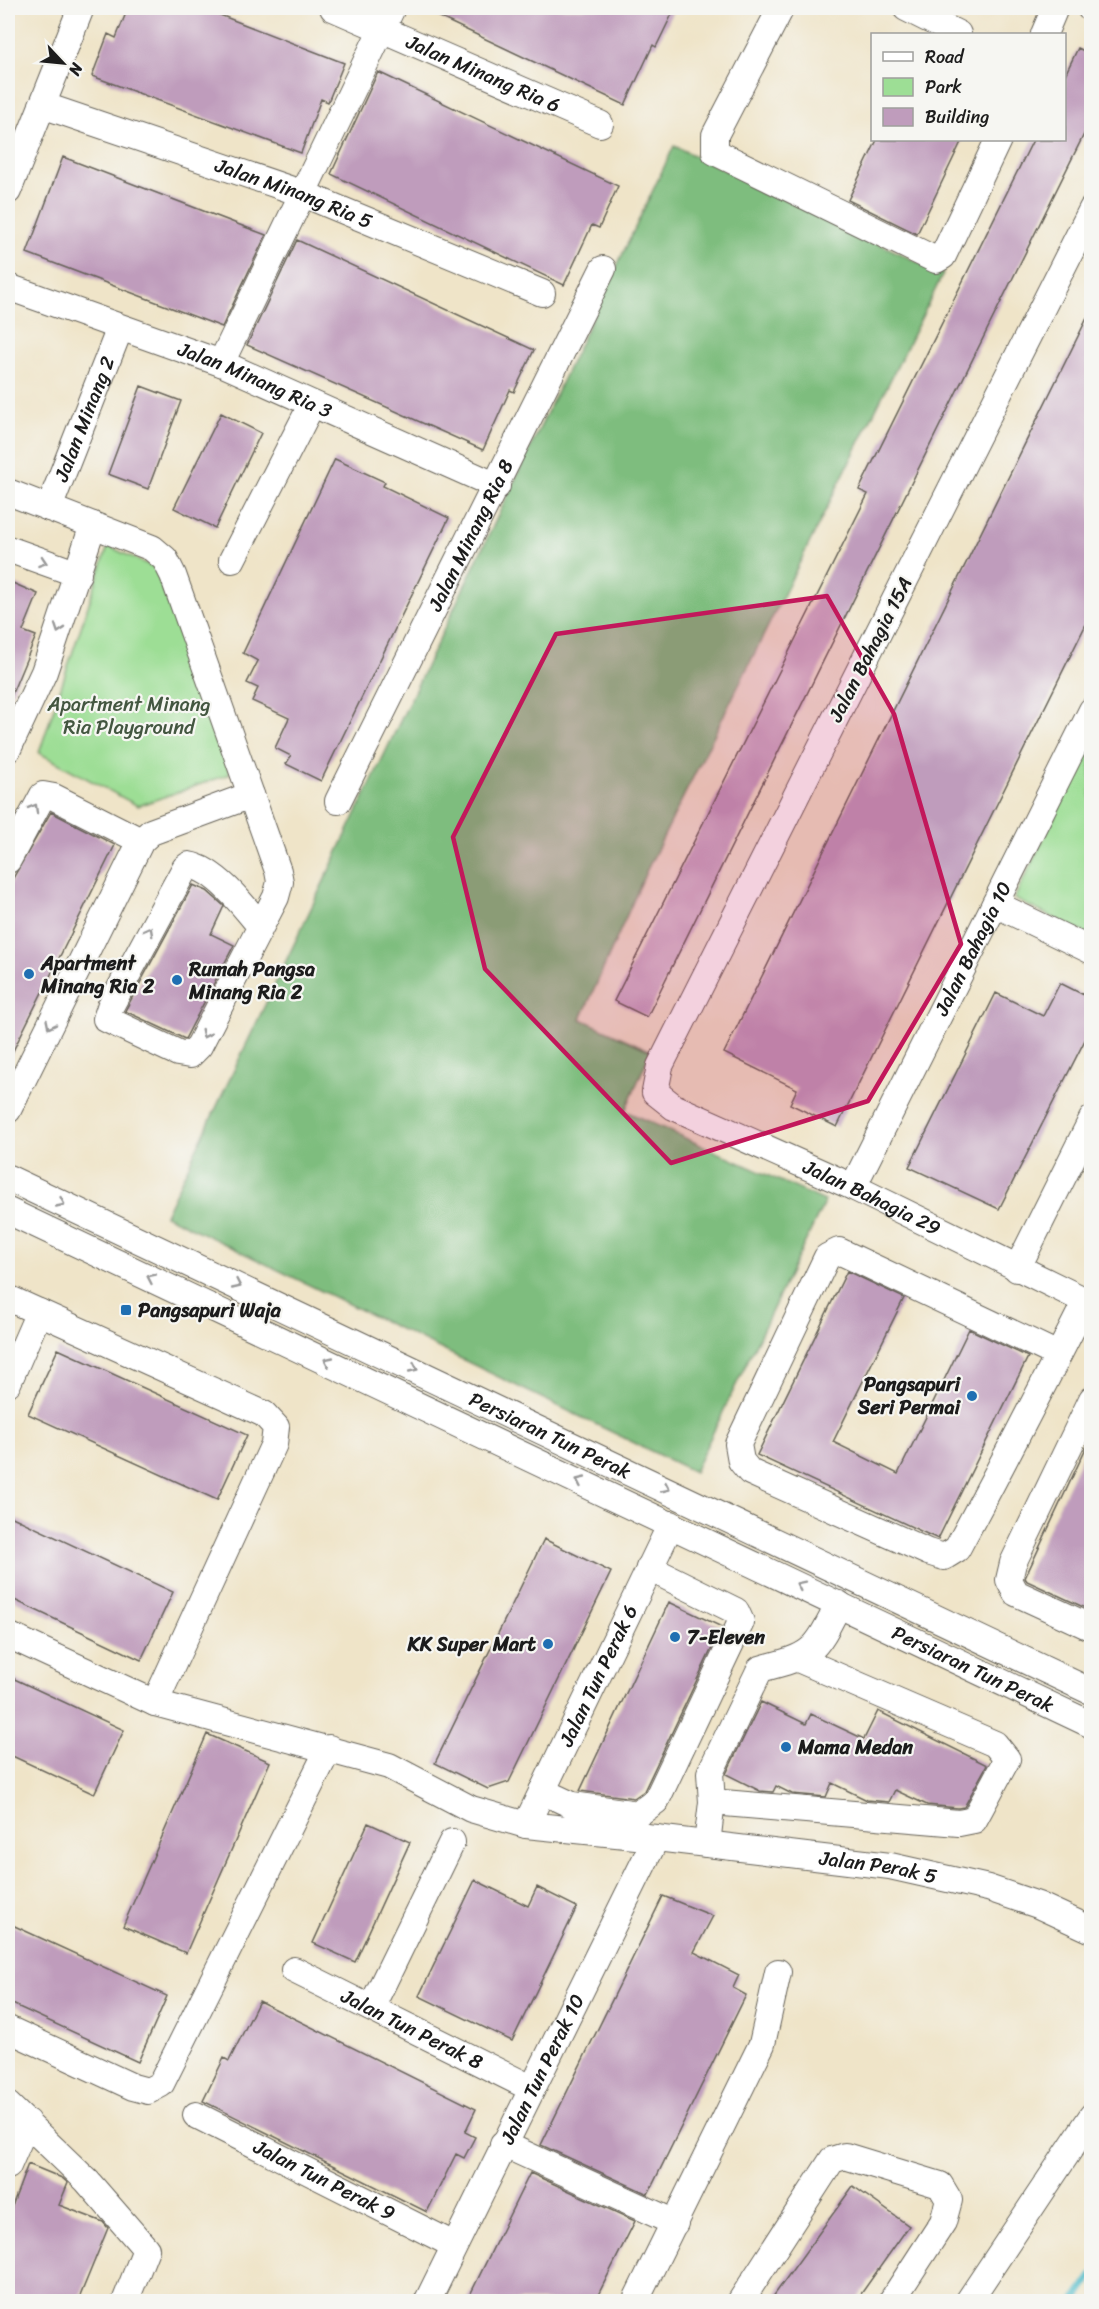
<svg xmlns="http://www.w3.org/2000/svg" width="1099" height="2309" font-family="Sriracha,sans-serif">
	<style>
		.green { fill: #9dde95; stroke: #5c7d58; stroke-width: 1.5 }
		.forest { fill: #7ebd7e; stroke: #4d6c4d; stroke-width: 1.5 }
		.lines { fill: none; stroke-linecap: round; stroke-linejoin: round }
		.stream { stroke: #4ebbc9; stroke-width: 7 }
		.building { fill: #bf9cbc }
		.minor-casing { stroke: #666258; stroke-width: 28 }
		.minor { stroke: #fff; stroke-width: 26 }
		.oneway { stroke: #999 }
		.marked { fill: #c2185b; fill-opacity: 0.2; stroke: #c2185b; stroke-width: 4.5; stroke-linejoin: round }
		.poi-dot { fill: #1f6fb2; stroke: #f6f6f2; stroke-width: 2 }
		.labels { text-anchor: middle; stroke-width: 4.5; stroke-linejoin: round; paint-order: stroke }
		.street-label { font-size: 20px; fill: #1c1c1c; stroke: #f6f6f2 }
		.park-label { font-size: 20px; fill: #435640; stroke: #f6f6f2 }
		.poi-label { font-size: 20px; font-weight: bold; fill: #1c1c1c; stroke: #f6f6f2; text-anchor: start }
	</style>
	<rect width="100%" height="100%" fill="#f6f6f2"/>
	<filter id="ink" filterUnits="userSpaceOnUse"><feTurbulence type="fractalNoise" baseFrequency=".0167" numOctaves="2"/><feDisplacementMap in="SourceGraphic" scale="12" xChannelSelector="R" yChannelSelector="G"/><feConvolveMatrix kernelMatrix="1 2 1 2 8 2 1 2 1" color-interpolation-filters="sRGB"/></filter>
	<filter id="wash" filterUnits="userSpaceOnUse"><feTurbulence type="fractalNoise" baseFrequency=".008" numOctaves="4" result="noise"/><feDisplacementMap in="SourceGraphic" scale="24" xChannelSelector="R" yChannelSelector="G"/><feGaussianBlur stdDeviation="1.35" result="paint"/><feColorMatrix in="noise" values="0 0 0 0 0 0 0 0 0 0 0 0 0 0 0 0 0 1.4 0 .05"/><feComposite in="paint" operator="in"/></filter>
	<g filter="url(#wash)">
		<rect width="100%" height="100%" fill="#efe4c8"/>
		<path class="green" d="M108 546 155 568 230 774 138 806 39 753Z
			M1091 742V936L1014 899Z"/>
		<path class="forest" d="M674 146 943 274 646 872 581 1019 651 1051 625 1111 825 1201 694 1472 165 1215Z"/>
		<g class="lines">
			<path class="stream" d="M1074 2302 1092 2276"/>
		</g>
		<g id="blocks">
			<path class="building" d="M128 8H202L344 63 328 102 321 99 301 153 92 76 108 34 116 38Z
				M420 8H675L656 47 653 45 625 105Z
				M1078 48 1092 55V118L647 1017 614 1001 868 494 859 490 1033 140H1065V75Z
				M378 72 618 186 599 228 592 225 564 285 331 174Z
				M877 140H962L917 234 848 200Z
				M63 157 266 235 222 327 27 253Z
				M297 240 534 350 514 392 510 390 483 450 247 345Z
				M1092 308V612L837 1127 790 1104 797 1089 724 1053Z
				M141 386 181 401 148 489 108 474Z
				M221 413 261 433 215 528 174 508Z
				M335 459 385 482 383 486 449 518 321 781 286 764 291 756 275 748 289 718 252 701 258 688 247 683 258 661 243 653Z
				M8 581 38 594 23 631 36 636 8 703Z
				M51 812 115 845 8 1061V887Z
				M193 885 207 891 224 906 211 934 234 945 185 1039 125 1011Z
				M1060 983 1092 999V1026L999 1209 909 1167 996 993 1043 1016Z
				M847 1271 904 1298 833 1442 898 1474 969 1329 1028 1357 938 1539 757 1455Z
				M58 1349 247 1435 217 1500 28 1414Z
				M1092 1435V1611L1027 1581 1025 1578Z
				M8 1515 173 1592 141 1660 8 1597Z
				M544 1539 611 1572 509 1782 488 1789 435 1763Z
				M669 1602 722 1627 644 1791 634 1798 580 1791Z
				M8 1676 124 1730 94 1794 8 1754Z
				M761 1702 806 1724 811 1714 864 1739 878 1711 987 1765 964 1807 958 1808 927 1805 895 1790 889 1802 867 1800 832 1783 826 1797 792 1794 776 1786 773 1792 760 1791 726 1774Z
				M207 1734 270 1762 186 1953 123 1926Z
				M368 1823 410 1842 355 1962 313 1943Z
				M475 1880 528 1906 537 1887 577 1907 512 2041 419 1996Z
				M663 1896 713 1916 694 1952 739 1975 733 1988 746 1995 648 2194 541 2145Z
				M8 1923 167 1996 138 2062 8 2002Z
				M259 2001 476 2109 465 2132 475 2137 464 2158 456 2154 427 2212 203 2101 224 2058 229 2061Z
				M28 2164 62 2178 68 2183 59 2205 103 2222 108 2228 78 2301H8V2217Z
				M530 2173 635 2221 595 2301H467Z
				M853 2186 909 2226 856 2301H770Z"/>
		</g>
	</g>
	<g filter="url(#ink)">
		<use href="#blocks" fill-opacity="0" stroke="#666258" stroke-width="1.5"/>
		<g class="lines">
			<g class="minor-casing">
				<g id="minor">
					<path id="s1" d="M333 8 600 124"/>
					<path d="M781 8 715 135V152L936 260 943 256 998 140"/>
					<path d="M906 8 958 34"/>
					<path d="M1090 8H1092"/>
					<path d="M1044 34 1055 8"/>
					<path id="s2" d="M42 105 301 193 542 293"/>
					<path d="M8 191 81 8"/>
					<path id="s3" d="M1092 209 660 1066 655 1092 674 1107 853 1187 1092 1304"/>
					<path id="s4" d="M8 287 221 363 497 486"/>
					<path d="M221 363 392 8"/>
					<path d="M8 492 152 548 165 559 173 575 278 871 280 882 276 897 199 1046 190 1055 178 1053 106 1019 110 1007 185 868 189 865C215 869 244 906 260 926"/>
					<path id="s5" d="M49 508 120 328"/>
					<path d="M8 549 78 574"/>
					<path d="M232 560 312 404"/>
					<path d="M8 749 44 672 93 525"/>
					<path id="s6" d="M338 801 603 269"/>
					<path d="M8 860 43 795 54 797 141 841"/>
					<path d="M995 904 1092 951"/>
					<path d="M8 1110 141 841 151 832 251 795"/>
					<path id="s7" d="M8 1178 1092 1692"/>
					<path id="s8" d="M853 1187 1092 710"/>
					<path id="s9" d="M8 1211 1092 1725"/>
					<path d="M1017 1269 1092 1119"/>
					<path d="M8 1298 264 1414 276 1427 274 1444 155 1703"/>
					<path d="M1058 1355 839 1251 827 1257 738 1444 741 1461 750 1472 928 1552 944 1557 957 1549C1001 1467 1044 1384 1086 1301"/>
					<path d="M8 1383 39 1312"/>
					<path d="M1092 1399 1013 1563 1009 1580 1016 1593 1092 1628"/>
					<path id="s10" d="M8 1635 155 1703 389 1766 471 1809 526 1825 656 1838 890 1866 988 1888 1038 1905 1092 1930"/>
					<path d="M542 1791 572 1805 638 1814 656 1801 741 1622 736 1611 649 1568"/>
					<path d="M712 1802 959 1823 974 1820 1007 1759 995 1744 798 1659"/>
					<path id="s11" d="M526 1825 671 1524"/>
					<path d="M707 1844 712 1802 710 1773 760 1669C814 1655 814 1653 839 1604"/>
					<path id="s12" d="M294 1970 531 2088"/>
					<path d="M371 2008 452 1842"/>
					<path d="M8 2029 133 2087 148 2091 161 2084 329 1748"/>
					<path d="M8 2105 87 2181 146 2249 125 2302"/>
					<path id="s13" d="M196 2115 454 2245"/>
					<path d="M503 2144 675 2223"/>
					<path d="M8 2166 27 2122"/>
					<path id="s14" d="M427 2302 656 1838"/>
					<path d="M635 2302 762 2044 778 1972"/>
					<path d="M740 2302 832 2160 845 2156 940 2185 949 2200 943 2222 891 2302"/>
					<path d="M968 2302 1092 2116"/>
				</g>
			</g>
			<use href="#minor" class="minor"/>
		</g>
		<defs><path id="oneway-chevron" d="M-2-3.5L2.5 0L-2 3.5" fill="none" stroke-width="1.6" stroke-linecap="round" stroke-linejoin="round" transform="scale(1.5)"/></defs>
		<g class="oneway">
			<use href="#oneway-chevron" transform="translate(43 562) rotate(19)"/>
			<use href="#oneway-chevron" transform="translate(59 629) rotate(109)"/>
			<use href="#oneway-chevron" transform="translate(34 808) rotate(-60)"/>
			<use href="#oneway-chevron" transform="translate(149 931) rotate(-62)"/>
			<use href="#oneway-chevron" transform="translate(50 1025) rotate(116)"/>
			<use href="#oneway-chevron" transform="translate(205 1034) rotate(117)"/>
			<use href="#oneway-chevron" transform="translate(61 1203) rotate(25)"/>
			<use href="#oneway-chevron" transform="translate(151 1278) rotate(-155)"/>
			<use href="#oneway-chevron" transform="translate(237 1285) rotate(25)"/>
			<use href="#oneway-chevron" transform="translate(328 1361) rotate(-155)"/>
			<use href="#oneway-chevron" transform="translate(414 1368) rotate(25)"/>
			<use href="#oneway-chevron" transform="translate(580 1481) rotate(-155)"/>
			<use href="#oneway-chevron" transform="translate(666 1488) rotate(25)"/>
			<use href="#oneway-chevron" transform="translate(800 1585) rotate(-154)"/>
		</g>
	</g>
	<path class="marked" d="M827 596 894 714 961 944 868 1101 671 1163 485 969 453 837 556 634Z"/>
	<g class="poi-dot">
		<circle cx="29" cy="974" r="6"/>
		<circle cx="177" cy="980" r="6"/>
		<rect x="120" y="1304" width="12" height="12" rx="3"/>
		<circle cx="972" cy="1396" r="6"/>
		<circle cx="675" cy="1637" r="6"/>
		<circle cx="548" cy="1644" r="6"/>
		<circle cx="786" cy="1747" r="6"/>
	</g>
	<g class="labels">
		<g class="street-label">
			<text dy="7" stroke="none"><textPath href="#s1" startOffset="164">Jalan Minang Ria 6</textPath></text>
			<text dy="7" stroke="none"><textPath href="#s2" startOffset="267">Jalan Minang Ria 5</textPath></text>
			<text dy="7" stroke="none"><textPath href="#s4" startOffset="264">Jalan Minang Ria 3</textPath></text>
			<text dy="7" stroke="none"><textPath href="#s5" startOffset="96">Jalan Minang 2</textPath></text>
			<text dy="7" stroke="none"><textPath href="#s6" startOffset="297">Jalan Minang Ria 8</textPath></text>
			<text transform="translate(870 649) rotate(-63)" y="7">Jalan Bahagia 15A</text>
			<text dy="7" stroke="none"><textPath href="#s8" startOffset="267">Jalan Bahagia 10</textPath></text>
			<text dy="7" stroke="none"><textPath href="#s3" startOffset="1228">Jalan Bahagia 29</textPath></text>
			<text dy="7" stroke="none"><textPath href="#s7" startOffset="600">Persiaran Tun Perak</textPath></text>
			<text dy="7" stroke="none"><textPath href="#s9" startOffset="1068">Persiaran Tun Perak</textPath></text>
			<text dy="7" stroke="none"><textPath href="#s11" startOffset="166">Jalan Tun Perak 6</textPath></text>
			<text dy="7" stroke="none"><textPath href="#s10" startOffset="909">Jalan Perak 5</textPath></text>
			<text dy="7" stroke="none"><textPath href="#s12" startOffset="132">Jalan Tun Perak 8</textPath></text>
			<text dy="7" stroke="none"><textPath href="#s14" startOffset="260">Jalan Tun Perak 10</textPath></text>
			<text dy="7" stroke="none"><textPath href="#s13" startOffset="144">Jalan Tun Perak 9</textPath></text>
		</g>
		<g class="park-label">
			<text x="129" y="711">Apartment Minang<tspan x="129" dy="23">Ria Playground</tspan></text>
		</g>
		<g class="poi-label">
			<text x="41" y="970">Apartment<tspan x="41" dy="23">Minang Ria 2</tspan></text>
			<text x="189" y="976">Rumah Pangsa<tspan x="189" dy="23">Minang Ria 2</tspan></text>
			<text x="138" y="1317">Pangsapuri Waja</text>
			<text x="960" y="1391" text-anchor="end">Pangsapuri<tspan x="960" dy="23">Seri Permai</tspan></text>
			<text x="687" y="1644">7-Eleven</text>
			<text x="536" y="1651" text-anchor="end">KK Super Mart</text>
			<text x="798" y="1754">Mama Medan</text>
		</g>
	</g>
	<rect width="1099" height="2309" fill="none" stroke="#f6f6f2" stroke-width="30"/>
	<rect x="871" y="33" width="195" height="108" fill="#f6f6f2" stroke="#9f9f9c" stroke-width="1.5"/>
	<rect x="883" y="52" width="30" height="9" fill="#ffffff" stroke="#9f9f9c" stroke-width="1.5"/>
	<text x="925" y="63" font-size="18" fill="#1c1c1c">Road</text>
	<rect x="883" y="78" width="30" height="18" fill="#9dde95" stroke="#9f9f9c" stroke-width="1.5"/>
	<text x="925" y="93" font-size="18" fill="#1c1c1c">Park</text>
	<rect x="883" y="108" width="30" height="18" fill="#bf9cbc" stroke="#9f9f9c" stroke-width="1.5"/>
	<text x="925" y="123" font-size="18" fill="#1c1c1c">Building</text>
	<g transform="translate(63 63) rotate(116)" stroke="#f6f6f2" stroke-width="4.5" paint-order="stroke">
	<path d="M0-4.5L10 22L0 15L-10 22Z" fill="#1c1c1c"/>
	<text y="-9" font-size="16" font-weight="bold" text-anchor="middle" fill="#1c1c1c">N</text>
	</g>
</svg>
